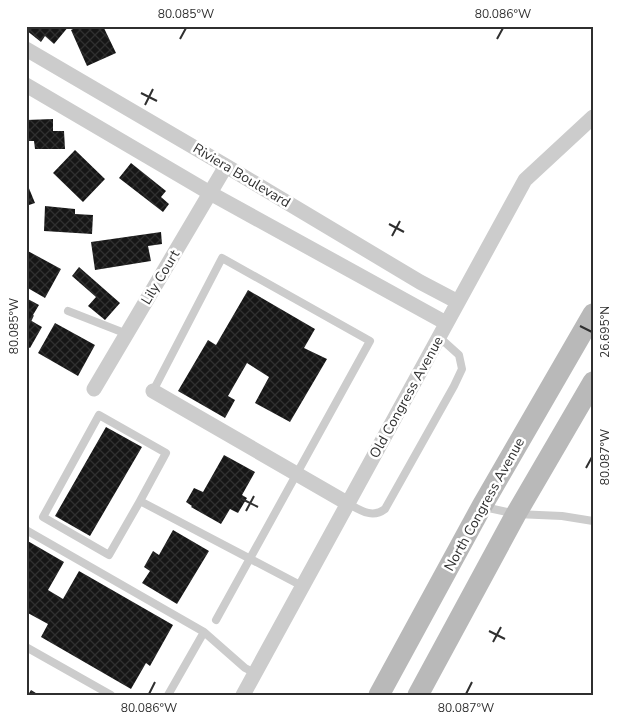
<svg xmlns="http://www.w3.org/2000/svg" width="619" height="721" font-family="'Nunito Sans',sans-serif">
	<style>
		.building { fill: url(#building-cross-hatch) }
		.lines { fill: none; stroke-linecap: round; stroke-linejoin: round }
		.lane { stroke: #ccc; stroke-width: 8 }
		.street { stroke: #ccc; stroke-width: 15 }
		.secondary { stroke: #b9b9b9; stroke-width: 21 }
		.ticks { fill: none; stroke: #2f2f2f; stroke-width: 2 }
		.labels { text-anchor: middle; stroke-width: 5; stroke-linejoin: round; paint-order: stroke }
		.street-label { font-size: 14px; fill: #2f2f2f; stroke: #fff }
		.neatline { fill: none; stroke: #2f2f2f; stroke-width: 2 }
		.ticks-label { font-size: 12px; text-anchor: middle; fill: #2f2f2f }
	</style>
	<defs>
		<pattern id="building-cross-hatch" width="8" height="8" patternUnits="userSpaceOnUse" patternTransform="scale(1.25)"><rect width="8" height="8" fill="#161616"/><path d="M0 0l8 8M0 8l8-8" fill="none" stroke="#303030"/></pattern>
	</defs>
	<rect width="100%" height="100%" fill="#fff"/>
	<path class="building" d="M26 26H69L54 44 45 36 41 42 26 30Z
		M79 26H103L116 53 87 66 71 30Z
		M53 119V131H64L65 149H35L34 141H26V120Z
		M75 150 105 179 83 202 53 173Z
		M131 163 166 191 161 197 169 204 163 212 119 178Z
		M26 181 35 203 26 206Z
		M45 206 75 209V214L93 215 92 234 44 231Z
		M161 232 162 244 148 246 151 261 95 270 91 242Z
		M26 250 61 269 45 298 26 287Z
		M79 267 120 303 105 320 88 306 96 297 72 276Z
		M248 290 315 329 304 348 327 359 290 422 255 403 269 377 247 363 228 396 235 400 225 418 178 391 208 340 216 345Z
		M26 298 39 305 30 320 42 327 30 348 26 346Z
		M55 323 95 345 78 376 38 353Z
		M106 427 142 447 90 536 55 516Z
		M224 455 255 472 242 495 247 498 238 513 230 509 221 524 191 507 192 506 186 502 194 488 203 492Z
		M173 530 209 551 177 604 142 583 150 571 144 567 153 551 159 555Z
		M26 540 64 562 48 590 63 599 79 571 173 625 150 666 146 663 131 689 41 637 48 624 26 612Z
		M31 690 39 695H28Z"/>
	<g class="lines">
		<path class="lane" d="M68 311 127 334
			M153 391 222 258 370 341 216 620
			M140 501 166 453 99 415 43 517 109 555 140 501 302 586
			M347 503C360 510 372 519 385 509L454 386 462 369 459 355 439 337
			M484 507 516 514 562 516 593 521
			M26 530 204 632 168 695
			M204 632 245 668 255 673
			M26 647 111 695"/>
		<path class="street" d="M26 49 226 166 420 282 458 302
			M26 85 210 193 446 323
			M94 389 226 166
			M153 391 347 503
			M243 695 525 180 593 117"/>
		<path class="secondary" d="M379 695 482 506 593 314
			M418 695 516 514 593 382"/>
	</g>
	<path class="ticks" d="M180 39 186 28M497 39 503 28M141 93 157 101M145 105 153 89M389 224 404 232M392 236 400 221M28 326 33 315M580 326 592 332M586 468 592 457M242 499 258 507M246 511 254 496M489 631 505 639M493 642 501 627M149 694 155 682M466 694 472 682"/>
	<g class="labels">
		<g class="street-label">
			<text transform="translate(242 175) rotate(31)" y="5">Riviera Boulevard</text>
			<text transform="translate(160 277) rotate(-59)" y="5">Lily Court</text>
			<text transform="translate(406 397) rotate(-61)" y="5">Old Congress Avenue</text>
			<text transform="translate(484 504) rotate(-61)" y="5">North Congress Avenue</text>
		</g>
	</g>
	<rect width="619" height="721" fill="none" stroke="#ffffff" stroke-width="55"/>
	<rect x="28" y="28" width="564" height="666" class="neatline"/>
	<g class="ticks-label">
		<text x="186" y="18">80.085°W</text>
		<text x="503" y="18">80.086°W</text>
		<text transform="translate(14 326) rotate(-90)" y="4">80.085°W</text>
		<text transform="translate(605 332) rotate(-90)" y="4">26.695°N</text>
		<text transform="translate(605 457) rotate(-90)" y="4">80.087°W</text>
		<text x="149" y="712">80.086°W</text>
		<text x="466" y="712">80.087°W</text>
	</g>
</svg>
